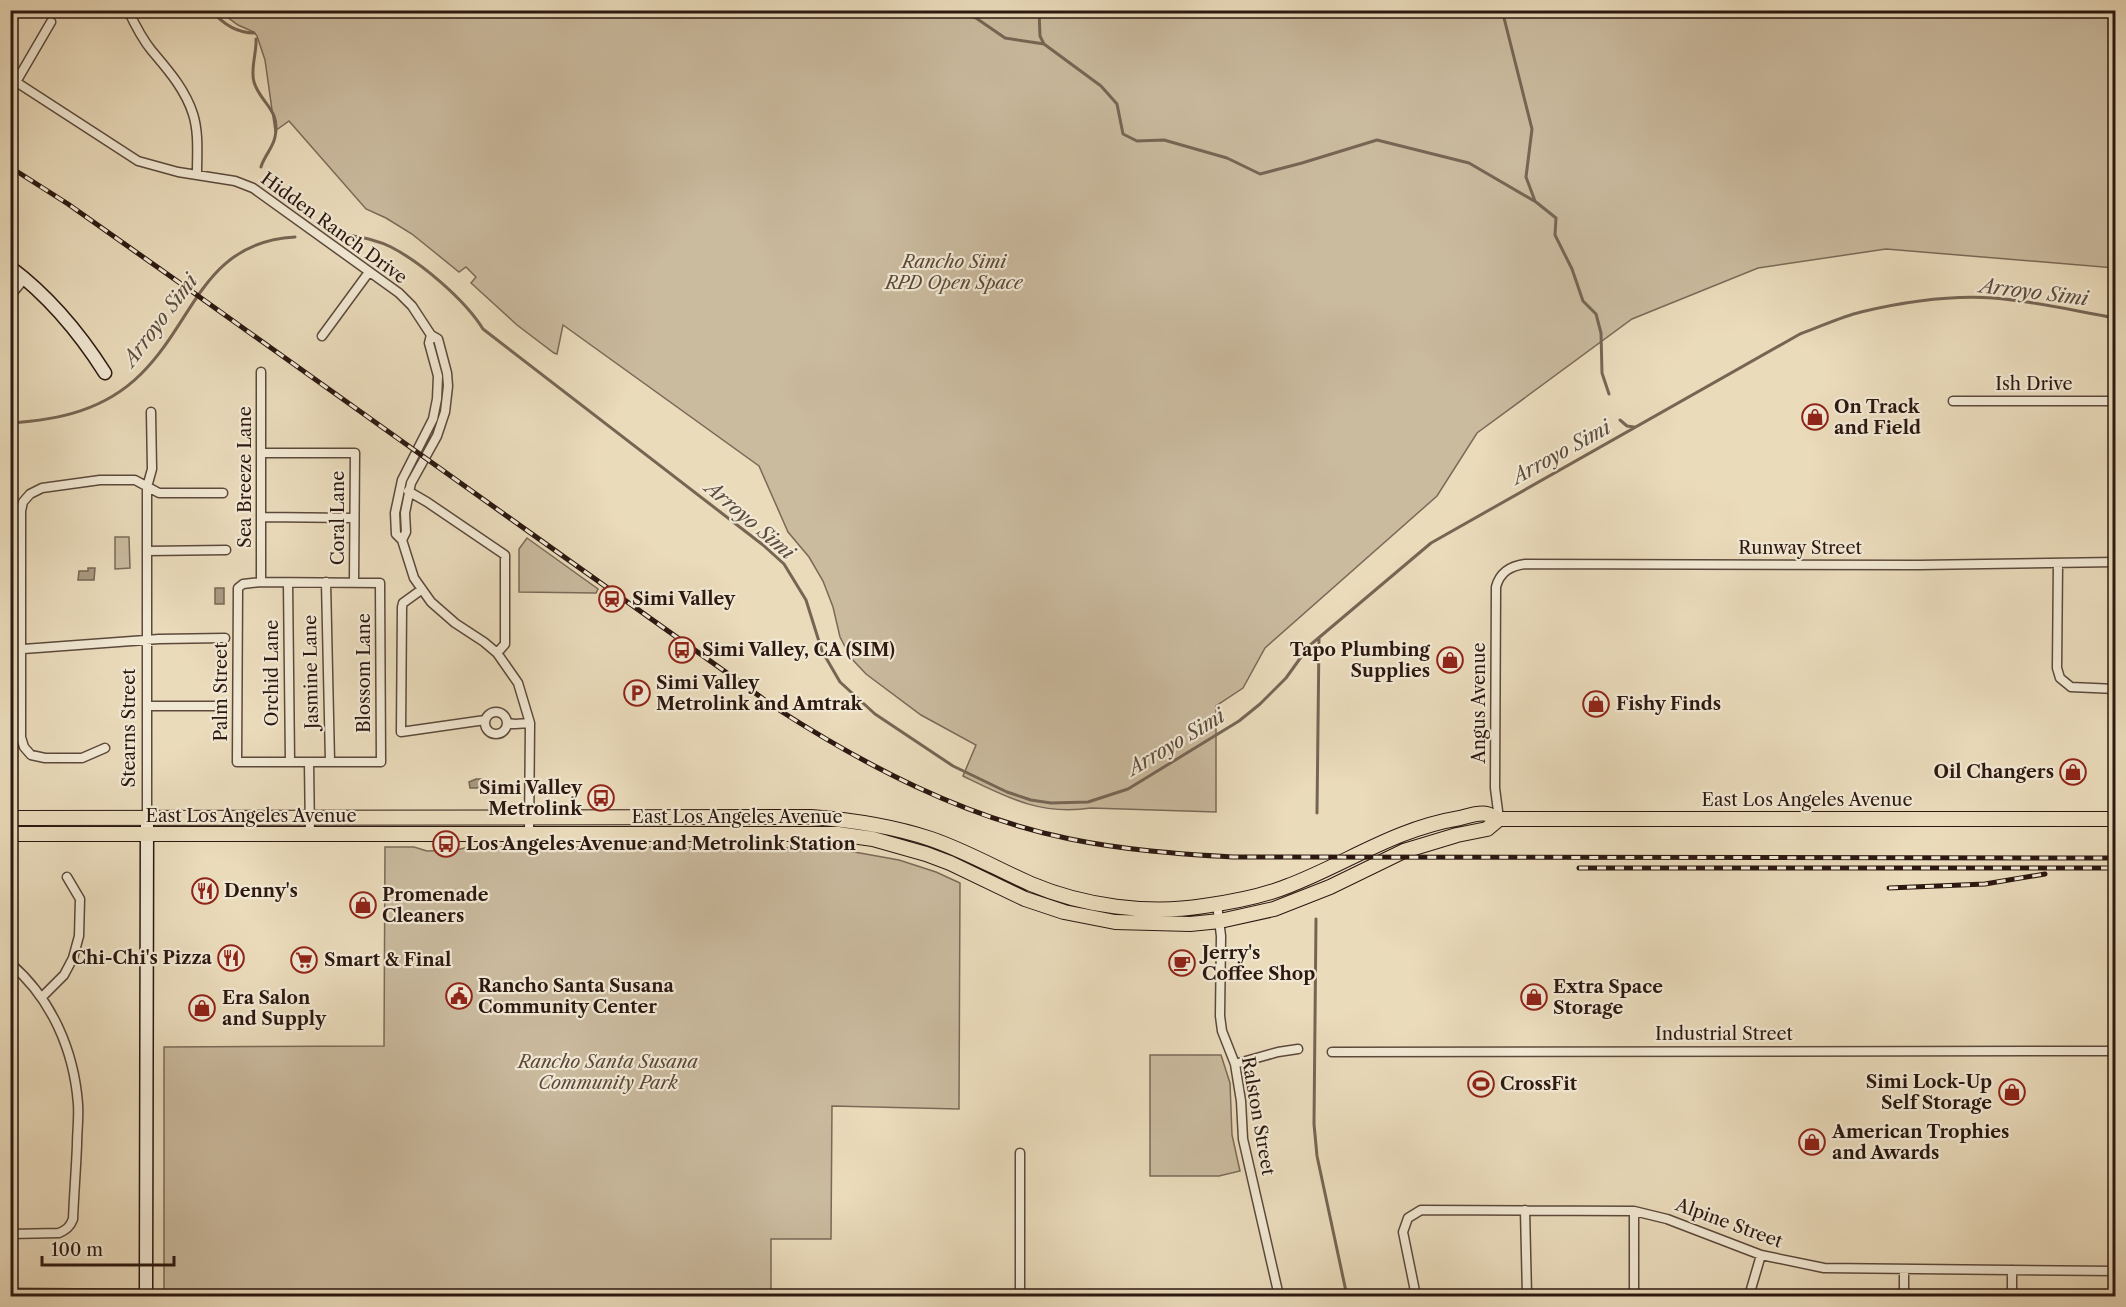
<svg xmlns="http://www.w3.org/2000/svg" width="2126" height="1307" font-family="'Libre Caslon Text',serif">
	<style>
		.green { fill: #caba9e; stroke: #7b6958; stroke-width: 1.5 }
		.water { fill: #a99981; stroke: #776554; stroke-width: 1.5 }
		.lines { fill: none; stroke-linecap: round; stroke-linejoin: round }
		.stream { stroke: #776554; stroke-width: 3 }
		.street-casing { stroke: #5c493c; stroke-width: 11 }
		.secondary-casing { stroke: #2c1811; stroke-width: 15 }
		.primary-casing { stroke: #2c1811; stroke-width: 16 }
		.street { stroke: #f1e8d3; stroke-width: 8 }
		.secondary { stroke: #f1e8d3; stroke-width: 12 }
		.primary { stroke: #eadbbb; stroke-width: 14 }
		.rail-casing { stroke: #2c1811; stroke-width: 5 }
		.rail { stroke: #f1e8d3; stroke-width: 3; stroke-dasharray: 9; stroke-linecap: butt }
		.labels { text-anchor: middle; stroke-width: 4.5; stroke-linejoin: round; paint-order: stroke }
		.street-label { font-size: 18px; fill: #2c1811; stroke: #f1e8d3 }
		.park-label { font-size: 18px; font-style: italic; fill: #5b493b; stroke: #f1e8d3 }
		.poi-label { font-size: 18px; font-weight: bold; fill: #2c1811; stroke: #f1e8d3; text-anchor: start }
		.water-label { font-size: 20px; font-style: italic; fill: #5e4c3e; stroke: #f1e8d3 }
	</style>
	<rect width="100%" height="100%" fill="#eadbbb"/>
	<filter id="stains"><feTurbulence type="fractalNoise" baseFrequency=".00333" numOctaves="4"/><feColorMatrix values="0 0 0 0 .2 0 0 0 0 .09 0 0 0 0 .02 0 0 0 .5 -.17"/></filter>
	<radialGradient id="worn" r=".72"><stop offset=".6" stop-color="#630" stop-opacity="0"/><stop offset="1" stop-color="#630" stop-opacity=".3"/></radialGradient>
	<path class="green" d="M219 11H2115V268L1886 249 1758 268 1632 319 1477 433 1437 496 1265 648 1243 688 1216 706V812L1091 808C1041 816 1006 797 963 776L976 745 921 715 866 674 851 658 840 637 833 607 823 581 809 557 788 532 759 466 563 325 557 354 554 353 517 325 471 283 476 277 466 267 459 272 412 234 386 218 366 209 289 121 275 131 265 60 257 36 254 32 238 25Z
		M115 537H129L130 568 115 569Z
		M527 538 598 589 596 593 519 592V549Z
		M385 847H414L427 851 456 850 469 847H511L516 851H544L550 847 832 848 899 860 936 872 960 883 959 1109 832 1106 831 1239H771V1296H164V1047L384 1046Z
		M1150 1055H1221L1230 1083 1232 1135 1240 1171 1219 1176H1150Z"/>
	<path class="water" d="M88 568H95L94 580H78L79 571H88Z
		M215 588H224V604H215Z
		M476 779H485L487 783 486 788H470L469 782Z"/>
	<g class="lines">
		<path class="stream" d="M211 10C222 23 237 33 254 33
			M949 10 976 18
			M973 10 976 18 1005 38 1044 44 1101 86 1117 104 1123 134 1137 141 1164 140 1227 158 1260 174 1302 163 1377 140 1469 163 1536 202 1556 218 1555 235 1572 269 1583 301 1596 314 1601 333 1602 373 1609 394
			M1039 10 1040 36 1044 44
			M1502 10 1532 129 1526 177 1535 201
			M256 39C257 52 250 69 254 82 260 103 281 109 275 137 273 148 264 156 261 167
			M347 235C362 237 377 240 391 247 422 263 465 300 483 329L763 545 784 564 806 600 822 651 840 682 875 714 953 766 1007 792 1031 800 1051 803 1088 802 1128 789 1239 721 1260 704 1286 678 1309 646 1431 543 1800 334C1820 327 1840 317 1861 312 1903 302 1949 295 1993 298 2034 301 2075 311 2116 318
			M1620 420 1627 426 1634 427
			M10 423C59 420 105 410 141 374 195 321 203 242 295 237
			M1317 813 1319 638
			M1316 919 1314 1124 1317 1156 1347 1296"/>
		<g class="street-casing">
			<path id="street" d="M128 10C135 25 142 39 152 51 168 70 185 89 193 114 199 133 197 154 197 174
				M10 78 138 161 178 172 235 181 253 188 399 293 412 306 431 335 438 339 447 373 448 386 445 412 437 436 411 483 405 513 406 532 402 540
				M16 82 51 22
				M10 296 25 278
				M431 335 429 343 438 376 437 399 433 419 402 480 395 513 396 534 402 540 414 578 431 602 455 623 484 642 497 653 518 683 530 723 529 834
				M322 336 369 272
				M1953 401H2116
				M261 453H355L354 582
				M408 491 427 502 505 555V644L497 653
				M261 517 354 518
				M147 551 226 550
				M2058 563 2057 668 2060 678 2071 687 2116 689
				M261 582 380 583 381 762H237L238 588 243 584Z
				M261 582V372
				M326 582 330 762
				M288 583 290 762
				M421 590 403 603 402 607 401 732 485 720
				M10 650 159 639 225 638
				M148 706H220
				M485 723a11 11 0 1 1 22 0a11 11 0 1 1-22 0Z
				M507 723 515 724 530 723
				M105 748 82 758H45L31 755 24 747 21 737V511L23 502 30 494 42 488 100 480H135L159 493H223
				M309 762 310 835
				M147 818V487L152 469 151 412
				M1499 819 1495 788 1496 587C1500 572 1510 566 1525 564L1919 565 2116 562
				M1217 904 1221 936 1220 1016 1222 1031 1235 1064 1241 1101 1243 1139 1279 1296
				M10 963C52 999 74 1051 78 1104 79 1118 77 1132 77 1145 76 1170 74 1194 73 1219 70 1227 66 1230 59 1233L10 1234
				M42 997 64 975 73 958 79 936 80 899 67 877
				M1332 1052 2116 1051
				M1235 1064 1278 1052 1298 1049
				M1020 1153V1296
				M1525 1210 1527 1296
				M1634 1211V1296
				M1904 1269V1296
				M2012 1270V1296
				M10 1293 146 1294
				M1416 1296 1403 1232 1408 1218 1421 1210 1634 1211 1667 1219 1761 1255 1824 1268 2116 1271
				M1749 1296 1761 1255"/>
		</g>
		<g class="secondary-casing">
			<path id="secondary" d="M10 267C50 297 79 332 105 373
				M146 1296 147 818"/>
		</g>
		<g class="primary-casing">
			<path id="primary" d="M10 818 811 817C852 820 892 826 931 839 966 851 997 869 1031 884 1083 906 1148 915 1204 906 1233 902 1261 897 1288 886 1348 863 1394 829 1460 818 1468 816 1479 812 1487 814 1491 815 1495 818 1499 819H2116
				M10 834H838L873 839 926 854 950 863 1025 899 1064 912 1115 922 1190 924 1220 921 1274 909 1330 887 1404 851 1457 835 1487 829 1499 819"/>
		</g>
		<use href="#street" class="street"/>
		<use href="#secondary" class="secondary"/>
		<use href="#primary" class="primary"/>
		<g class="rail-casing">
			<path id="rail" d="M10 167 68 204 187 288 776 708C866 766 963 817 1070 839 1124 850 1178 854 1233 857L2116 858
				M1579 868H2116
				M1889 888 1985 884 2045 874"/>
		</g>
		<use href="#rail" class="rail"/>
	</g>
	<defs>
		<g id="shop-ring" transform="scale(1.35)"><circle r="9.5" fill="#f1e8d3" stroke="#8f2418" stroke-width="1.5"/><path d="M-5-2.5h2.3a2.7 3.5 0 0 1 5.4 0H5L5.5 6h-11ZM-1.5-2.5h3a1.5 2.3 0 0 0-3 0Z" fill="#8f2418"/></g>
		<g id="station-ring" transform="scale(1.35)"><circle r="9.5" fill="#f1e8d3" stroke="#8f2418" stroke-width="1.5"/><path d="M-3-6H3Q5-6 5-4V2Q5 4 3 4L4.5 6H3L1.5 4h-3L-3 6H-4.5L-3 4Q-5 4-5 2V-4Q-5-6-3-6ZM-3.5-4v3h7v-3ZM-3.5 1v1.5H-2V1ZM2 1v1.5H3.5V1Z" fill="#8f2418"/></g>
		<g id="bus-ring" transform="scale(1.35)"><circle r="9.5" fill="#f1e8d3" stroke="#8f2418" stroke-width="1.5"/><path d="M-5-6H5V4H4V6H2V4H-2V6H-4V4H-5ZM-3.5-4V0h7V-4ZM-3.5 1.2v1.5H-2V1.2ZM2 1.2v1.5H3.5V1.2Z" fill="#8f2418"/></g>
		<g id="parking-ring" transform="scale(1.35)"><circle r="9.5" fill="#f1e8d3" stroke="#8f2418" stroke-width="1.5"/><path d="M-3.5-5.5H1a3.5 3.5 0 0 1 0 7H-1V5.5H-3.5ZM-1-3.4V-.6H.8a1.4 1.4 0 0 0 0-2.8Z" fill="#8f2418"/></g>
		<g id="restaurant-ring" transform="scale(1.35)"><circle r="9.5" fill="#f1e8d3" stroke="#8f2418" stroke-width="1.5"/><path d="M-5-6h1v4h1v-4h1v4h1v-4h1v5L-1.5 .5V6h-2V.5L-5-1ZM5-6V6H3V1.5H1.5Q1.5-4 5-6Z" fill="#8f2418"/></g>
		<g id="supermarket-ring" transform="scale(1.35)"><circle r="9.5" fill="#f1e8d3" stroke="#8f2418" stroke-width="1.5"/><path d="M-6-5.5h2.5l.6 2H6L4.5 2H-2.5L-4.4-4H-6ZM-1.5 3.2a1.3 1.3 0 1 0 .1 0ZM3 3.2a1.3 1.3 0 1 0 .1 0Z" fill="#8f2418"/></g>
		<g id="cafe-ring" transform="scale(1.35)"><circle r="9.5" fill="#f1e8d3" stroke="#8f2418" stroke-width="1.5"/><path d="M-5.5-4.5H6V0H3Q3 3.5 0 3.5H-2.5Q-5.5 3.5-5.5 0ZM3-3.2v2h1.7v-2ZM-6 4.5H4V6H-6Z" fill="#8f2418"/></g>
		<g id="civic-ring" transform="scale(1.35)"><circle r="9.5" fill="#f1e8d3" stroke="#8f2418" stroke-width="1.5"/><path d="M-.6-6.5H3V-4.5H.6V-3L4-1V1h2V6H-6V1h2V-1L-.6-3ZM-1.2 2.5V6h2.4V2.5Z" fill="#8f2418"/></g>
		<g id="stadium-ring" transform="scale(1.35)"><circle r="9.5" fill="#f1e8d3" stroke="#8f2418" stroke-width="1.5"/><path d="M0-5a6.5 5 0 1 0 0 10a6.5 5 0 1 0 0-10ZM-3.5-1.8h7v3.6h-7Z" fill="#8f2418"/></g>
	</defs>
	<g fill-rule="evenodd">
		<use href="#shop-ring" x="1815" y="417"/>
		<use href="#station-ring" x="612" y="599"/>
		<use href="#bus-ring" x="682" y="650"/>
		<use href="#shop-ring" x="1450" y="660"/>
		<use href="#parking-ring" x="637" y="693"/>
		<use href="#shop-ring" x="1596" y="704"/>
		<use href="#shop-ring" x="2073" y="772"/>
		<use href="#bus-ring" x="601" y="798"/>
		<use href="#bus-ring" x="446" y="844"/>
		<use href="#restaurant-ring" x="205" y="891"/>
		<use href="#shop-ring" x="363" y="905"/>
		<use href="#restaurant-ring" x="231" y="958"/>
		<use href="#supermarket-ring" x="304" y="960"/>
		<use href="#cafe-ring" x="1182" y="963"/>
		<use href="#civic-ring" x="459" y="996"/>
		<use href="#shop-ring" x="1534" y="997"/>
		<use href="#shop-ring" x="202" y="1008"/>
		<use href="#stadium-ring" x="1481" y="1084"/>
		<use href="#shop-ring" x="2012" y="1092"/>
		<use href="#shop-ring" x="1812" y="1142"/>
	</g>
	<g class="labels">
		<g class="street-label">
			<text transform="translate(334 228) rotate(36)" y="6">Hidden Ranch Drive</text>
			<text x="2034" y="390">Ish Drive</text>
			<text transform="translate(245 477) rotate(-90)" y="6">Sea Breeze Lane</text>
			<text transform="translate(338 518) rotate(-90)" y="6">Coral Lane</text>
			<text x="1800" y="554">Runway Street</text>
			<text transform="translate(311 672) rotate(-91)" y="6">Jasmine Lane</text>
			<text transform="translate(272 673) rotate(-90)" y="6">Orchid Lane</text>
			<text transform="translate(364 673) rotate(-90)" y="6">Blossom Lane</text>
			<text transform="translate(221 692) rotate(-90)" y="6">Palm Street</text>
			<text transform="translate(1479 703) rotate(-90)" y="6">Angus Avenue</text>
			<text transform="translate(129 728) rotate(-90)" y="6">Stearns Street</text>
			<text x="1807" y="806">East Los Angeles Avenue</text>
			<text x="251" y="822">East Los Angeles Avenue</text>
			<text x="737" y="823">East Los Angeles Avenue</text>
			<text x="1724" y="1040">Industrial Street</text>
			<text transform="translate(1258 1116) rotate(80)" y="6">Ralston Street</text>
			<text transform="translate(1729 1223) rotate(20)" y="6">Alpine Street</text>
		</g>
		<g class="park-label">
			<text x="954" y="268">Rancho Simi<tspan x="954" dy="21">RPD Open Space</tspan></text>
			<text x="608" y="1068">Rancho Santa Susana<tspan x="608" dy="21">Community Park</tspan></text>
		</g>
		<g class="poi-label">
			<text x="1834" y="413">On Track<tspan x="1834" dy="21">and Field</tspan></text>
			<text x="632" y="605">Simi Valley</text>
			<text x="702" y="656">Simi Valley, CA (SIM)</text>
			<text x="1430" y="656" text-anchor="end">Tapo Plumbing<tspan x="1430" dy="21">Supplies</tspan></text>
			<text x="656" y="689">Simi Valley<tspan x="656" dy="21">Metrolink and Amtrak</tspan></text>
			<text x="1616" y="710">Fishy Finds</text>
			<text x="2054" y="778" text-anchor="end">Oil Changers</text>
			<text x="582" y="794" text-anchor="end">Simi Valley<tspan x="582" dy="21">Metrolink</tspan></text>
			<text x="466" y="850">Los Angeles Avenue and Metrolink Station</text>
			<text x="224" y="897">Denny's</text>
			<text x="382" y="901">Promenade<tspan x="382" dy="21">Cleaners</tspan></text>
			<text x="1202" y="959">Jerry's<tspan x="1202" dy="21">Coffee Shop</tspan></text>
			<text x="212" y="964" text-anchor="end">Chi-Chi's Pizza</text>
			<text x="324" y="966">Smart &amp; Final</text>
			<text x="478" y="992">Rancho Santa Susana<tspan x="478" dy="21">Community Center</tspan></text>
			<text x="1553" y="993">Extra Space<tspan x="1553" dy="21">Storage</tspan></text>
			<text x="222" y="1004">Era Salon<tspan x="222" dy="21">and Supply</tspan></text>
			<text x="1992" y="1088" text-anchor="end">Simi Lock-Up<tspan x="1992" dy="21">Self Storage</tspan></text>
			<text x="1500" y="1090">CrossFit</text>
			<text x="1832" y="1138">American Trophies<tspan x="1832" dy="21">and Awards</tspan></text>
		</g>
		<g class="water-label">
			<text transform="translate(2034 292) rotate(7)" y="7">Arroyo Simi</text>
			<text transform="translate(160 320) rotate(-53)" y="7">Arroyo Simi</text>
			<text transform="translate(1561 452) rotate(-29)" y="7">Arroyo Simi</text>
			<text transform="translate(750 520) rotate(40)" y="7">Arroyo Simi</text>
			<text transform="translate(1176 742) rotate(-31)" y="7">Arroyo Simi</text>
		</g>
	</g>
	<rect width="2126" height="1307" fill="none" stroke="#eadbbb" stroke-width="36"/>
	<rect x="12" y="12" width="2102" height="1283" fill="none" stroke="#2c1811" stroke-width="3"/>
	<rect x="18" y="18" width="2090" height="1271" fill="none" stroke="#2c1811" stroke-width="1.5"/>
	<path d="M42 1256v9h132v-9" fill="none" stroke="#2c1811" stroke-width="3"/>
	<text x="51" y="1256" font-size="18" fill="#2c1811" stroke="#f1e8d3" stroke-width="4.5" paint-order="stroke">100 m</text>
	<rect width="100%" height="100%" filter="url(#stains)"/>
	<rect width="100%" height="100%" fill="url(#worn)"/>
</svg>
